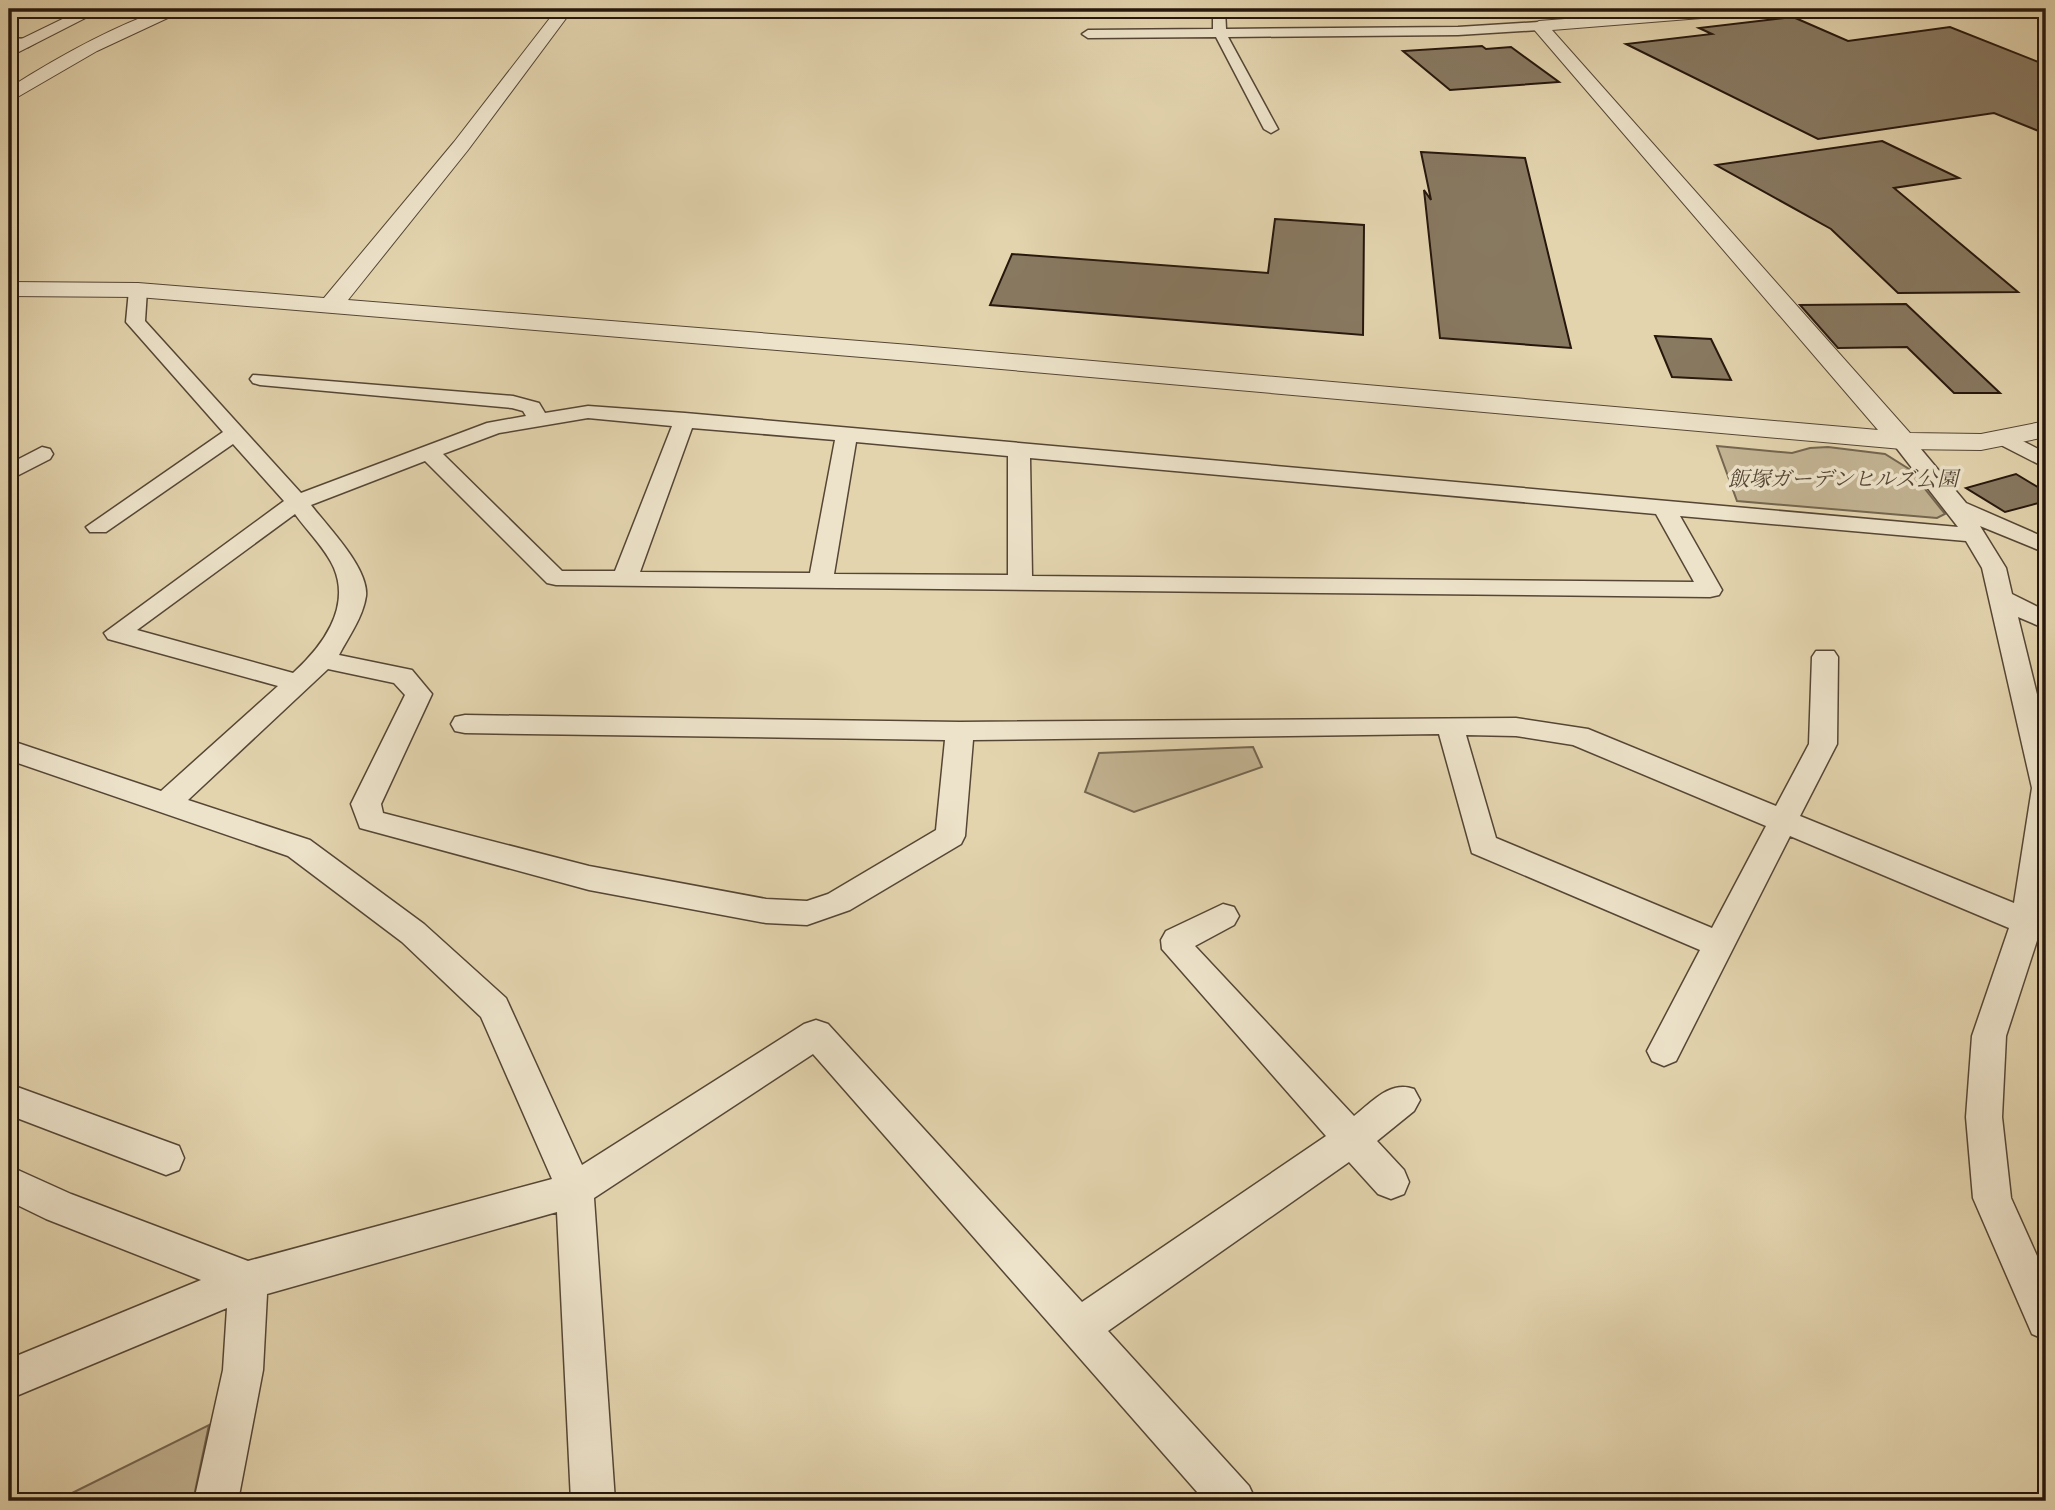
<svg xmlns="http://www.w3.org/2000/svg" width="2055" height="1510" font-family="Alegreya,'Noto Serif JP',serif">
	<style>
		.green { fill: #c3b493; stroke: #746650; stroke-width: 2 }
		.building { fill: #887961; stroke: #26170d; stroke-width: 2 }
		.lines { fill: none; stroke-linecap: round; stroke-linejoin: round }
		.minor-casing { stroke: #554635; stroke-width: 3 }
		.tertiary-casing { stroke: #554635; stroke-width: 2 }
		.minor { fill: #ede3ca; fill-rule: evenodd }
		.tertiary { fill: #ede3ca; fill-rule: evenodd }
		.labels { text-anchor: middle; stroke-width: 7; stroke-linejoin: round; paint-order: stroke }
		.far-park-label { font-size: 21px; font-style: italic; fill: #554635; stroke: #ede3ca }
	</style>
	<rect width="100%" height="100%" fill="#e3d4ae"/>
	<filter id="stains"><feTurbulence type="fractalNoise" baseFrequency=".00286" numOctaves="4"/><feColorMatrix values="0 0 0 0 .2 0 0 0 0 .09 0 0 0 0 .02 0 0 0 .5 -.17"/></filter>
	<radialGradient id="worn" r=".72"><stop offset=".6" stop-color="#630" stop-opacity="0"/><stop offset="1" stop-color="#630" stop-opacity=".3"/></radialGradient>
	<path class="green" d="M1717 446 1792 453 1810 448 1828 447 1885 454 1909 469 1945 514 1937 518 1737 501Z
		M1253 747 1262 767 1134 812 1085 792 1099 753Z
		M209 1425 193 1501H56Z"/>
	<path class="building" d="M1793 17 1848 41 1950 27 2046 65V134L1994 113 1818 139 1626 44 1712 34 1699 28Z
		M1482 46 1486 49 1511 47 1559 82 1450 90 1403 51Z
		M1882 141 1959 178 1894 188 2018 292 1898 293 1831 229 1716 165Z
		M1421 152 1525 158 1571 348 1440 338 1424 190 1431 200Z
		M1275 219 1364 225 1363 335 990 305 1012 254 1268 273Z
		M1906 304 2000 393H1954L1907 347 1838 348 1800 305Z
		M1655 336 1711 339 1731 380 1672 377Z
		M2016 474 2046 492V501L2005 512 1966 488Z"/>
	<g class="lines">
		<g class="minor-casing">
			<path id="minor" d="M1213 9H1225L1226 29 1458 27 1539 22 1545 26 1539 30 1458 35 1228 37 1278 129 1271 133 1264 129 1216 37 1088 38 1082 34 1088 30 1213 29Z
				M9 38 28 39 35 43 28 47 9 46Z
				M138 285 147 290 145 321 301 493 487 423 526 416 523 411 512 408 260 385 253 383 250 379 253 375 513 396 539 403 545 413 588 406 685 413 1958 527 1891 441 1894 436H1910L1966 503 2046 538V553L1980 526 2006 568 2012 594 2046 611V629L2018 617 2046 731V895L2043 922 2006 1036 2002 1117 2011 1198 2046 1276V1340L2032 1334 1973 1198 1966 1117 1972 1036 2009 928 1790 836 1676 1061 1664 1066 1652 1061 1647 1051 1700 950 1472 853 1439 734 973 740 965 836 961 844 850 910 807 925 766 923 589 890 360 828 351 804 405 695 394 683 328 669 188 800 310 840 424 924 506 998 582 1165 804 1024 816 1020 828 1024 1082 1302 1326 1136 1162 949 1161 940 1166 931 1223 904 1234 907 1239 916 1234 925 1195 946 1354 1116C1372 1102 1390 1080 1414 1089L1420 1100 1414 1111 1377 1141 1404 1170 1409 1182 1404 1194 1391 1199 1378 1194 1349 1162 1108 1331 1249 1486 1256 1501H1205L813 1054 594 1198 615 1501H571L557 1212 267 1294 263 1370 238 1501H194L223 1370 227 1308 9 1399V1359L201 1280 46 1219 9 1201V1166L71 1194 248 1261 552 1179 481 1017 402 942 288 856 9 760V740L161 791 278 686 108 639 104 633 284 501 233 444 106 532H90L86 527 223 432 126 322 129 290ZM588 418 672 426 615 571H562L443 454 499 433ZM692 428 835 440 810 573 640 572ZM856 442 1008 456V575L834 574ZM1030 458 1656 514 1694 582 1032 576ZM425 461 547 583 556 585 1710 597 1719 595 1722 590 1680 516 1966 541 1982 568 2032 788 2014 903 1800 816 1837 744 1838 657 1834 651H1816L1812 657 1809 744 1776 806 1588 729 1516 718 960 722 465 715 455 717 451 724 455 731 465 733 945 740 936 830 828 894 807 901 766 899 589 866 383 813 381 804 432 694 412 670 339 655C349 636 363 617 366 596 369 568 327 526 311 505ZM295 514C307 531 326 549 334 568 351 608 322 647 293 673L137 630ZM1466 735 1516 736 1573 745 1766 826 1712 928 1496 838Z
				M2005 432 2046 453V468L1997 443 1994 438Z
				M42 447 50 449 53 454 50 459 9 480V464Z
				M9 1084 179 1146 184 1158 179 1170 166 1175 9 1115Z"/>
		</g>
		<g class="tertiary-casing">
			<path id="tertiary" d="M83 9H103L9 57V45Z
				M164 9H187L97 51 9 102V88C58 57 109 28 164 9Z
				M557 9H573L468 150 348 300 910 345 1878 430 1531 26 1539 21 1693 9H1759L1751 14 1552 30 1910 433 1981 434 2046 421V437L1981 450 1902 449 910 361 138 297 9 296V282L138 283 324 298 454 142Z"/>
		</g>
		<use href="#minor" class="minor"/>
		<use href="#tertiary" class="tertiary"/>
	</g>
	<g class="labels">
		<g class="far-park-label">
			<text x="1843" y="486">飯塚ガーデンヒルズ公園</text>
		</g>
	</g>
	<rect width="2055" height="1510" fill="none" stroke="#e3d4ae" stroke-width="35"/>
	<rect x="10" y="10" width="2034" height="1489" fill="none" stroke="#26170d" stroke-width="3.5"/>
	<rect x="18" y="18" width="2020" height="1475" fill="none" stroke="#26170d" stroke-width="2"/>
	<rect width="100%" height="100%" filter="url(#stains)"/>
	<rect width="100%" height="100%" fill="url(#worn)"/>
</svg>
